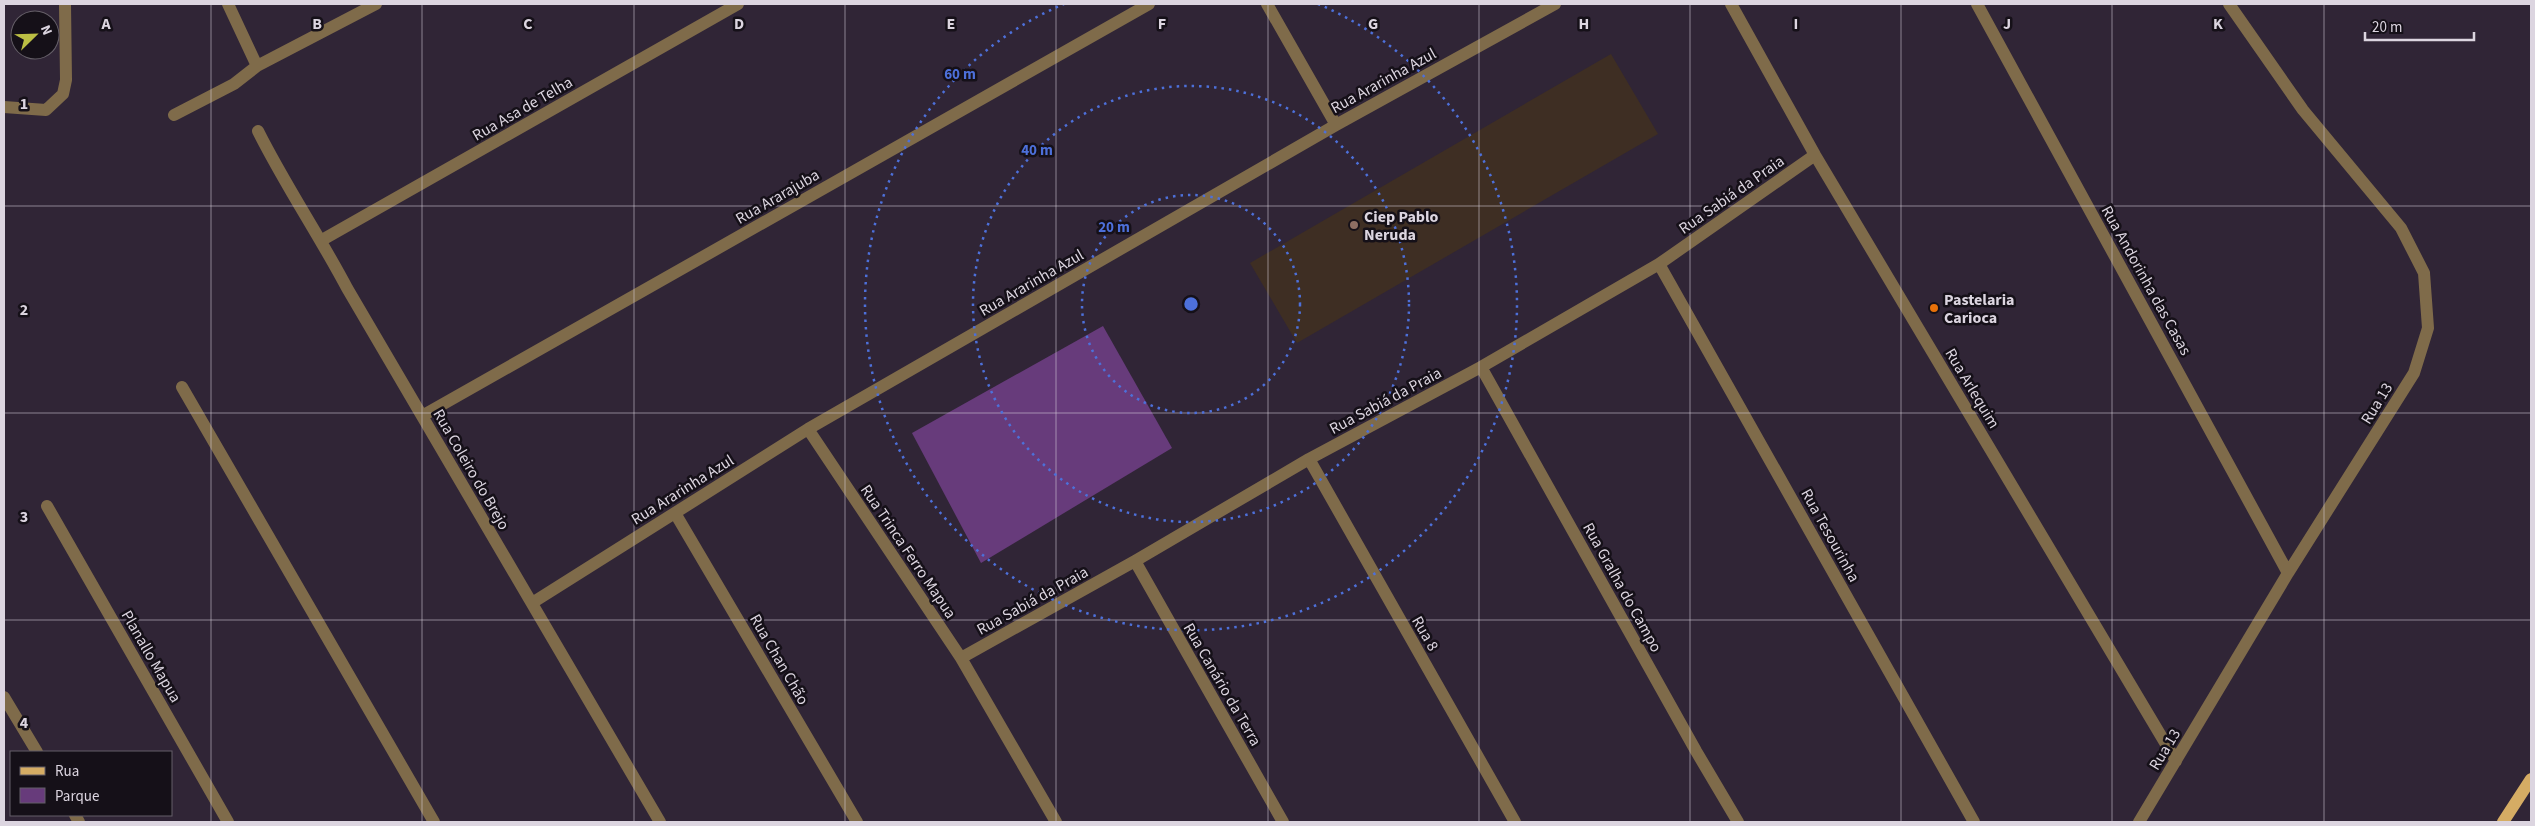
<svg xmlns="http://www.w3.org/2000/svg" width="2535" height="826" font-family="'Source Sans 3',sans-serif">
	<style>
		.education { fill: #3e2e23 }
		.green { fill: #673b7b }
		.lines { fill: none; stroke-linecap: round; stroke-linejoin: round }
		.minor { stroke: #7f6b4a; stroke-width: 12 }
		.major { stroke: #d5ac64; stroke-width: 12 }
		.grid { fill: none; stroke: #dcd5e0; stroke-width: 1; stroke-opacity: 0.55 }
		.ring { fill: none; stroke: #4d70da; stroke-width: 2.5; stroke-dasharray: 2.5 5 }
		.education-dot { fill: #8d6e63; stroke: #151018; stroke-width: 2 }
		.food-dot { fill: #e8710a; stroke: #151018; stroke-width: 2 }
		.labels { text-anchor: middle; stroke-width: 5; stroke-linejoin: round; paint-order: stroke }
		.street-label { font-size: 16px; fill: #dcd5e0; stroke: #151018 }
		.poi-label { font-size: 16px; font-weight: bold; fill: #dcd5e0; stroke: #151018; text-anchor: start }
		.grid-label { font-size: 16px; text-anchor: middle; font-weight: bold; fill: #dcd5e0; stroke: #151018; stroke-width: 5; stroke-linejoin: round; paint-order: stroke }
		.centre { fill: #4d70da; stroke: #151018; stroke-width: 2.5 }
		.ring-label { font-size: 15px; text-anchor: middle; font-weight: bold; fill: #4d70da; stroke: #151018; stroke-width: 5; stroke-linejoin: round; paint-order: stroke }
	</style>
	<rect width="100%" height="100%" fill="#302536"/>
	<path class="education" d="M1611 54 1658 134 1297 343 1250 263Z"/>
	<path class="green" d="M1103 326 1172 448 981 563 912 433Z"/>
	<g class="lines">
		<path class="minor" d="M228 4 257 66
			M1267 4 1336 125
			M1731 4 1815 155 2176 761
			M1977 4 2288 573
			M4 107 46 110 63 94 66 80 65 4
			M174 115 234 84 257 66 376 4
			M258 131C285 185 319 235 347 288L660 822
			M322 240 738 4
			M1659 264 1974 822
			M1481 367 1696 751 1738 822
			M182 387 434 822
			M422 416 1149 4
			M808 429 961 658 1056 822
			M1309 459 1515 822
			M47 506 228 822
			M675 513 857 822
			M1135 561 1283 822
			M532 603 808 429 1336 125 1555 4
			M961 658 1135 561 1309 459 1481 367 1659 264 1815 155
			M4 697 37 752
			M75 815 79 822
			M2139 822 2288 573 2414 373 2428 328 2424 273 2401 228 2303 110 2229 4"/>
		<path class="major" d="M2503 822 2531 779"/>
	</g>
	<path class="grid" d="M211 4V822M422 4V822M634 4V822M845 4V822M1056 4V822M1268 4V822M1479 4V822M1690 4V822M1901 4V822M2112 4V822M2324 4V822M4 206H2531M4 413H2531M4 620H2531"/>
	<g class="ring">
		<circle cx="1191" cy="304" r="109"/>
		<circle cx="1191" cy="304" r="218"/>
		<path d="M1318 4A326 326 0 1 1 1064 4"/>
	</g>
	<circle class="education-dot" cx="1354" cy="225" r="5"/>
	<circle class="food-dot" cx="1934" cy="308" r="5"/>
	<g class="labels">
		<g class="street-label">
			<text transform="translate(1383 80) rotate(-29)" y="6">Rua Ararinha Azul</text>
			<text transform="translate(522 108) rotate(-30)" y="6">Rua Asa de Telha</text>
			<text transform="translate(1731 194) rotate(-35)" y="6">Rua Sabiá da Praia</text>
			<text transform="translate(777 196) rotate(-30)" y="6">Rua Ararajuba</text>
			<text transform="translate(2147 280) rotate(61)" y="6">Rua Andorinha das Casas</text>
			<text transform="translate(1031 282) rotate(-30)" y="6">Rua Ararinha Azul</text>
			<text transform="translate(1973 388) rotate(59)" y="6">Rua Arlequim</text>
			<text transform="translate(1385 400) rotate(-28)" y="6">Rua Sabiá da Praia</text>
			<text transform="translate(2376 403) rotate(-58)" y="6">Rua 13</text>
			<text transform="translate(472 469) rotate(60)" y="6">Rua Coleiro do Brejo</text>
			<text transform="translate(682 489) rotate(-32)" y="6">Rua Ararinha Azul</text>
			<text transform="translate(1831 535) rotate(61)" y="6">Rua Tesourinha</text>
			<text transform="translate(909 551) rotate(56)" y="6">Rua Trinca Ferro Mapua</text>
			<text transform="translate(1623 587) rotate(61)" y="6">Rua Gralha do Campo</text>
			<text transform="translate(1032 600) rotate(-29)" y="6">Rua Sabiá da Praia</text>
			<text transform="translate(1426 633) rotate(60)" y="6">Rua 8</text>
			<text transform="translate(152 656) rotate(60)" y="6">Planallo Mapua</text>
			<text transform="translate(780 659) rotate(60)" y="6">Rua Chan Chão</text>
			<text transform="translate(1223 684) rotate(60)" y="6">Rua Canário da Terra</text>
			<text transform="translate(2164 749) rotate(-59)" y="6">Rua 13</text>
		</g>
		<g class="poi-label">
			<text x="1364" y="222">Ciep Pablo<tspan x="1364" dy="18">Neruda</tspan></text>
			<text x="1944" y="305">Pastelaria<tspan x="1944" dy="18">Carioca</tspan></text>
		</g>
	</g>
	<g class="grid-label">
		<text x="106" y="29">A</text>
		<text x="317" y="29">B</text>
		<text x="528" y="29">C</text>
		<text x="739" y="29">D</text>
		<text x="951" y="29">E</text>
		<text x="1162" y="29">F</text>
		<text x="1373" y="29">G</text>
		<text x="1584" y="29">H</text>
		<text x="1796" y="29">I</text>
		<text x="2007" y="29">J</text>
		<text x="2218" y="29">K</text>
		<text x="24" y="109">1</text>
		<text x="24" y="315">2</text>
		<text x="24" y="522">3</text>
		<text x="24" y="728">4</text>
	</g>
	<circle cx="1191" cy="304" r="8" class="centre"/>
	<g class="ring-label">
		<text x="960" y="79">60 m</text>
		<text x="1037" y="155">40 m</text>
		<text x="1114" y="232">20 m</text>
	</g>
	<rect width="2535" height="826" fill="none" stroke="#dcd5e0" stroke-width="10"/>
	<rect x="10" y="751" width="162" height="65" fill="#151018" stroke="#655f68"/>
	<rect x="20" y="767" width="25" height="8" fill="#d5ac64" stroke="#655f68"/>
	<text x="55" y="776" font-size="15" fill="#dcd5e0">Rua</text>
	<rect x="20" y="788" width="25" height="15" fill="#673b7b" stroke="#655f68"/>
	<text x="55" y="801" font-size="15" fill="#dcd5e0">Parque</text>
	<g transform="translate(35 35) rotate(67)"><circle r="24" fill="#151018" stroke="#655f68"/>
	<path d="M0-4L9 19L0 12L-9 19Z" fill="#bcbf44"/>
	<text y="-8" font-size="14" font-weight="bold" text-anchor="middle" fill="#dcd5e0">N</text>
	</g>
	<path d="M2365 32v8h109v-8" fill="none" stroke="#dcd5e0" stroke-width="2.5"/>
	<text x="2372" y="32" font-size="15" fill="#dcd5e0" stroke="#151018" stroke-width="4" paint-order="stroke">20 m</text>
</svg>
